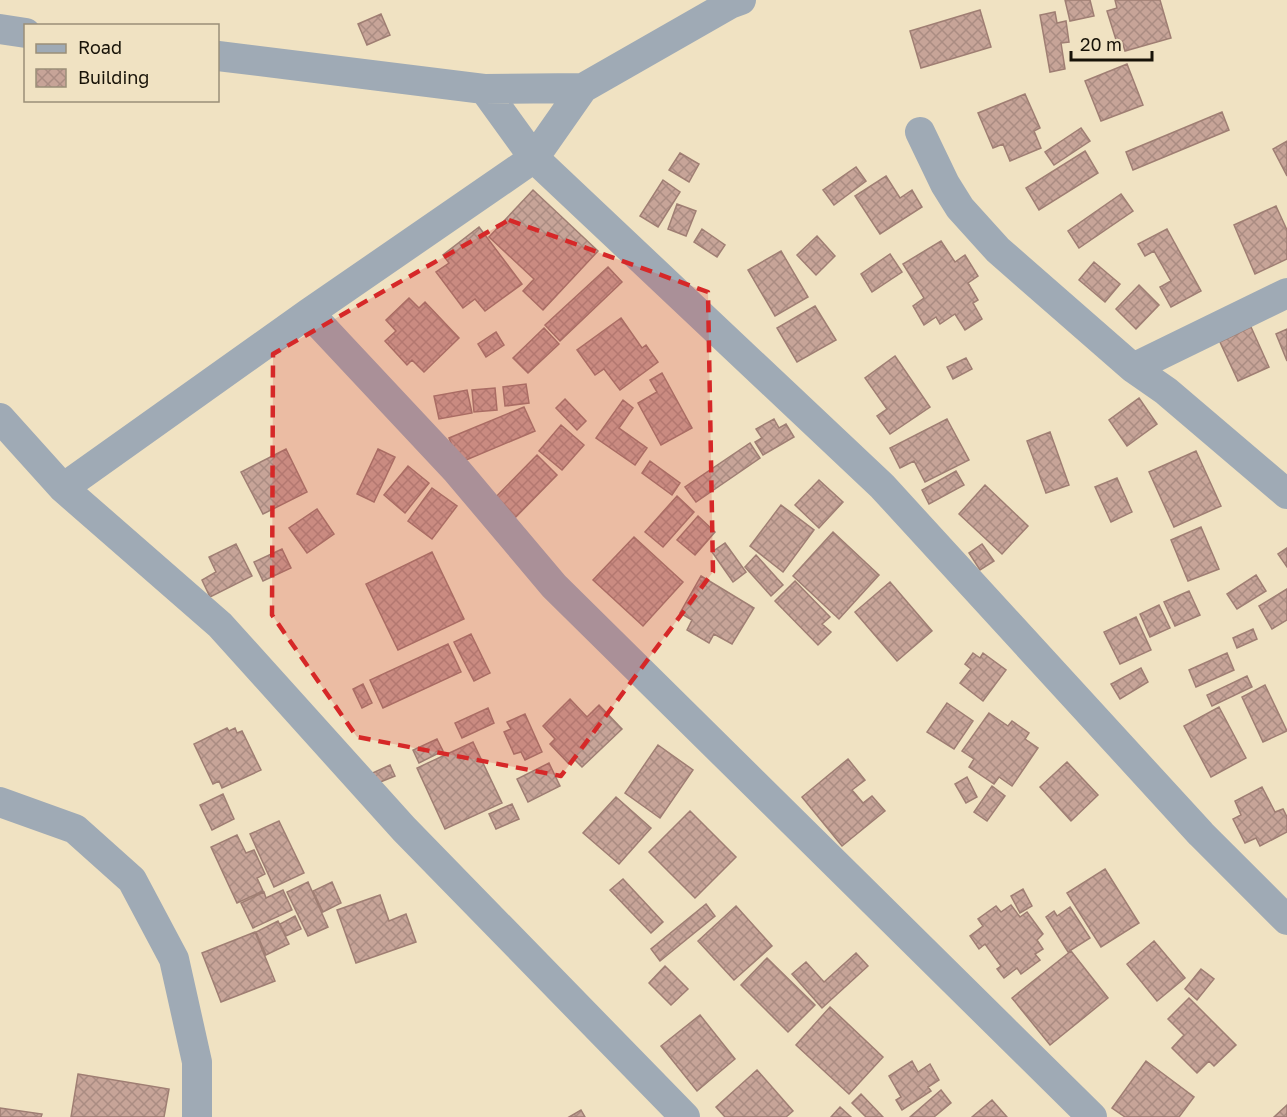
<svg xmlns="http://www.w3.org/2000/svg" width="1287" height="1117" font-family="'Golos Text',sans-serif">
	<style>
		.building { fill: url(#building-cross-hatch); stroke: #9f7e73; stroke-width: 1.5 }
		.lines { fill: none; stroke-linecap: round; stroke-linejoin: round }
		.minor { stroke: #9faab5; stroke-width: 30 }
		.marked { fill: #d62828; fill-opacity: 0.2; stroke: #d62828; stroke-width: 4.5; stroke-dasharray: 12 8; stroke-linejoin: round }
	</style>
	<defs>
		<pattern id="building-cross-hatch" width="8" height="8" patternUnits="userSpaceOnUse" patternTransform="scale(1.5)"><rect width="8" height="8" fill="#c7a498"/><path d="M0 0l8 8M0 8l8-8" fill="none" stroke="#aa8c82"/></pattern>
	</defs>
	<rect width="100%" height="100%" fill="#f0e2c2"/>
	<path class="building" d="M1065 0H1090L1094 16 1070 21Z
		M1115 0H1160L1171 38 1125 51 1122 41 1117 43 1107 11 1117 8Z
		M980 10 991 47 921 68 910 31Z
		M1055 12 1057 23 1066 21 1069 42 1061 43 1065 69 1050 72 1040 15Z
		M381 14 390 35 367 45 358 24Z
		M1127 64 1143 105 1101 121 1085 81Z
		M1025 94 1040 128 1034 131 1041 148 1010 161 1003 144 993 148 978 113Z
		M1222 112 1229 130 1133 170 1126 152Z
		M1081 128 1090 141 1054 165 1045 152Z
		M1287 141V176L1273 149Z
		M1085 151 1098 173 1039 210 1026 188Z
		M680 153 699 164 689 182 669 170Z
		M856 167 866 181 834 205 823 190Z
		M886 176 900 198 912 190 922 207 880 234 855 196Z
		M663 180 680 192 658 227 640 216Z
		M533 190 598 251 543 310 523 291 534 279 489 237Z
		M1121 194 1133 211 1079 248 1068 231Z
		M677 204 696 211 686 236 668 229Z
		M1276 206 1287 230V259L1255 274 1234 225Z
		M479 227 522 284 485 311 475 299 463 308 436 272 449 263 443 255Z
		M702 229 725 245 717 257 694 242Z
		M1167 229 1201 291 1171 307 1160 287 1171 281 1154 251 1145 256 1138 244Z
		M817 236 835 256 816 275 797 255Z
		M941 241 955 262 965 255 978 276 968 283 978 300 973 303 982 319 965 330 955 314 940 324 936 317 924 325 913 306 924 298 903 264Z
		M781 251 808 297 775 316 748 270Z
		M890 254 902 272 872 292 861 274Z
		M1094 262 1120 284 1105 302 1079 280Z
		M608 267 622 282 560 341 545 325Z
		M1139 285 1159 305 1136 329 1116 309Z
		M409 298 419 308 425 302 459 338 424 372 412 360 407 365 385 341 396 331 386 320Z
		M815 306 836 340 797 362 777 328Z
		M621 318 642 348 646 345 658 362 620 390 604 369 595 375 577 350Z
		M1251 327 1269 367 1238 381 1220 342Z
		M544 328 559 344 528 373 513 358Z
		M1287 329V361L1276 334Z
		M496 332 504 345 486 357 478 344Z
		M895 356 930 407 890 434 877 416 887 409 865 378Z
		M966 358 972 369 953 379 947 367Z
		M662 373 692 428 661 445 638 403 657 392 650 380Z
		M526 384 529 403 505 406 503 387Z
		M495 388 497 410 474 412 472 390Z
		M467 390 472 413 439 419 434 396Z
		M1139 398 1157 424 1127 446 1109 420Z
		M565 399 586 421 577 430 556 408Z
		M623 400 633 408 619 428 647 448 635 465 596 438Z
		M524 407 535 431 459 463 449 438Z
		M774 419 779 428 786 424 794 437 763 455 755 442 762 438 756 429Z
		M947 419 969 460 925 482 914 461 900 468 890 448Z
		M561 425 584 445 562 470 539 451Z
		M1050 432 1069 485 1046 493 1027 441Z
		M750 443 760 458 696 502 685 487Z
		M286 449 307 492 263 514 241 472Z
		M378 449 395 457 374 502 357 494Z
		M1196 451 1221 506 1174 527 1149 472Z
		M537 455 557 475 508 525 488 505Z
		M650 461 680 483 672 495 642 473Z
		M408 466 429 483 405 513 384 495Z
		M956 471 964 485 929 504 922 490Z
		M1117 478 1132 512 1111 522 1095 487Z
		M819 480 843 502 819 528 795 505Z
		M985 485 1028 526 1002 554 959 514Z
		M432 488 457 506 432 539 408 521Z
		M677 496 694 512 663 547 645 532Z
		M781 505 814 530 783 572 750 546Z
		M317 509 334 534 307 553 289 528Z
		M698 516 715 532 695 555 677 540Z
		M1201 527 1219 569 1188 581 1171 540Z
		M833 532 879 575 839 619 793 576Z
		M634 537 683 582 643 626 593 580Z
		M725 543 746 572 733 582 712 552Z
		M236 544 252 576 210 597 202 580 216 572 209 557Z
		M982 544 994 561 980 570 969 553Z
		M1287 548V567L1278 554Z
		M282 549 291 568 263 581 254 562Z
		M432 552 464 619 398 650 366 584Z
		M756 555 783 585 771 596 745 567Z
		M1256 575 1266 591 1237 609 1227 594Z
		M701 576 754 608 732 644 714 634 709 643 687 630 692 620 680 613Z
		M795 581 830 617 822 624 831 632 818 645 775 601Z
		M890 582 932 631 897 661 855 612Z
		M1287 589V620L1272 629 1259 606Z
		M1189 591 1200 615 1175 626 1164 602Z
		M1159 605 1170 628 1150 637 1140 614Z
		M1136 617 1151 650 1120 664 1104 632Z
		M1253 629 1257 639 1237 648 1233 638Z
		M471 634 490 673 474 681 454 642Z
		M448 644 461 672 383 708 370 680Z
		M973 653 980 658 983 653 1006 670 983 701 960 683 971 669 965 664Z
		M1227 653 1234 670 1196 687 1189 670Z
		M1141 668 1148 682 1120 699 1111 684Z
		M1247 676 1252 687 1212 706 1207 695Z
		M363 684 372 703 362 708 353 689Z
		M1265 685 1287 731 1263 742 1242 697Z
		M570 699 587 717 599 705 622 729 582 767 574 759 569 764 550 744 555 739 543 726Z
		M947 703 973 721 954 749 927 732Z
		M1219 707 1246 758 1211 777 1184 726Z
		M488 708 494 723 462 738 455 723Z
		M989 713 1008 726 1012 721 1029 733 1025 739 1038 748 1012 786 999 777 994 784 969 767 974 759 962 751Z
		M525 714 542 752 525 760 521 752 514 754 504 732 511 729 507 722Z
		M227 728 229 731 235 728 237 733 242 731 261 770 222 788 219 781 213 784 194 744Z
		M437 739 443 751 419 763 413 750Z
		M473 742 502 803 445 829 417 768Z
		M658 745 693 770 660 818 625 793Z
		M848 759 865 780 852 790 863 803 872 796 885 811 842 846 802 797Z
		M1067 762 1098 795 1071 821 1040 787Z
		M549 763 560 786 528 802 517 779Z
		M390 765 395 776 373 785 368 775Z
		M967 777 977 797 966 803 955 784Z
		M992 786 1005 796 987 821 974 812Z
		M1262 787 1275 812 1283 809 1287 817V832L1260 846 1256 838 1245 843 1233 819 1241 815 1235 801Z
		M223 794 234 819 212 830 200 805Z
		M616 797 651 828 619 864 583 833Z
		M512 804 519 819 496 829 489 814Z
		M690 811 736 857 695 898 649 852Z
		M279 821 304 873 274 887 250 834Z
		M237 835 246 853 254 850 265 874 257 878 263 891 237 903 211 847Z
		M1105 869 1139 923 1101 947 1067 893Z
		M623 879 663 922 651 933 610 890Z
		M308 882 328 927 308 936 287 892Z
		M332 882 341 903 323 912 313 891Z
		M1023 889 1032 906 1020 913 1011 896Z
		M283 890 292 910 253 928 241 903 264 892 266 898Z
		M380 895 389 921 406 914 416 942 356 963 337 910Z
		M706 904 715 916 660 961 651 949Z
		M1011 905 1020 917 1027 912 1043 934 1037 940 1043 949 1035 954 1040 960 1021 974 1017 968 1004 978 997 969 1001 966 985 944 979 949 970 936 983 926 978 919 996 906 1001 912Z
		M736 906 772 946 734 980 698 941Z
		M1070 907 1090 938 1068 952 1046 917 1054 911 1057 916Z
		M295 916 301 929 286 936 280 924Z
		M278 921 289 944 266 955 256 932Z
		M255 932 275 981 221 1002 202 953Z
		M1154 941 1185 978 1157 1001 1127 964Z
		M1071 951 1108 998 1050 1045 1012 998Z
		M856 953 868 966 822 1008 792 974 806 962 824 982Z
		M767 958 815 1005 788 1032 741 985Z
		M665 966 688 989 671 1005 649 983Z
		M1201 969 1214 979 1197 1000 1185 989Z
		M1189 998 1236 1045 1214 1066 1209 1061 1197 1073 1172 1048 1184 1035 1168 1019Z
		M830 1007 883 1057 849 1094 796 1045Z
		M700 1015 735 1059 697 1091 661 1046Z
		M912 1061 918 1072 930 1064 939 1080 928 1087 931 1091 902 1110 896 1100 901 1097 889 1076Z
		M1146 1061 1194 1097 1179 1117H1125L1112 1108Z
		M757 1070 793 1111 786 1117H725L716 1107Z
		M78 1074 169 1089 164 1117H71Z
		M941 1090 951 1103 934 1117H910Z
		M861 1094 883 1117H866L852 1103Z
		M992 1100 1007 1117H972Z
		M1287 1105V1117H1274Z
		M840 1107 851 1117H831Z
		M0 1108 42 1114 41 1117H0Z
		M581 1110 585 1117H569Z"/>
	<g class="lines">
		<path class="minor" d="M0 29 26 33
			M218 56 484 89 583 88 730 4 741 0
			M484 89 534 158 882 486 1201 834 1287 920
			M920 132 945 184 960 208 998 250 1133 368 1166 391 1287 494
			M309 313 457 471 554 586 1092 1117
			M1133 368 1287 293
			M0 418 63 488 220 625 404 829 685 1117
			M63 488 309 313 534 158 583 88
			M0 802 75 829 132 880 174 959 197 1062V1117"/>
	</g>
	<path class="marked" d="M509 220 708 292 713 572 561 776 357 737 272 615 273 354Z"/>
	<rect x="24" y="24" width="195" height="78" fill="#f0e2c2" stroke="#9a8f78" stroke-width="1.5"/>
	<rect x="36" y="44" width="30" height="9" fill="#9faab5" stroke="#9a8f78" stroke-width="1.5"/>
	<text x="78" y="54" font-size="18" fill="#181308">Road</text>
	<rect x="36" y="69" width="30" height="18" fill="url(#building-cross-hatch)" stroke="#9a8f78" stroke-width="1.5"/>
	<text x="78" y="84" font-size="18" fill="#181308">Building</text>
	<path d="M1071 51v9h81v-9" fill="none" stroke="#181308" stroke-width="3"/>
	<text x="1080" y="51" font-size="18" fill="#181308" stroke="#f0e2c2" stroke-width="4.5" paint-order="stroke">20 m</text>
</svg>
